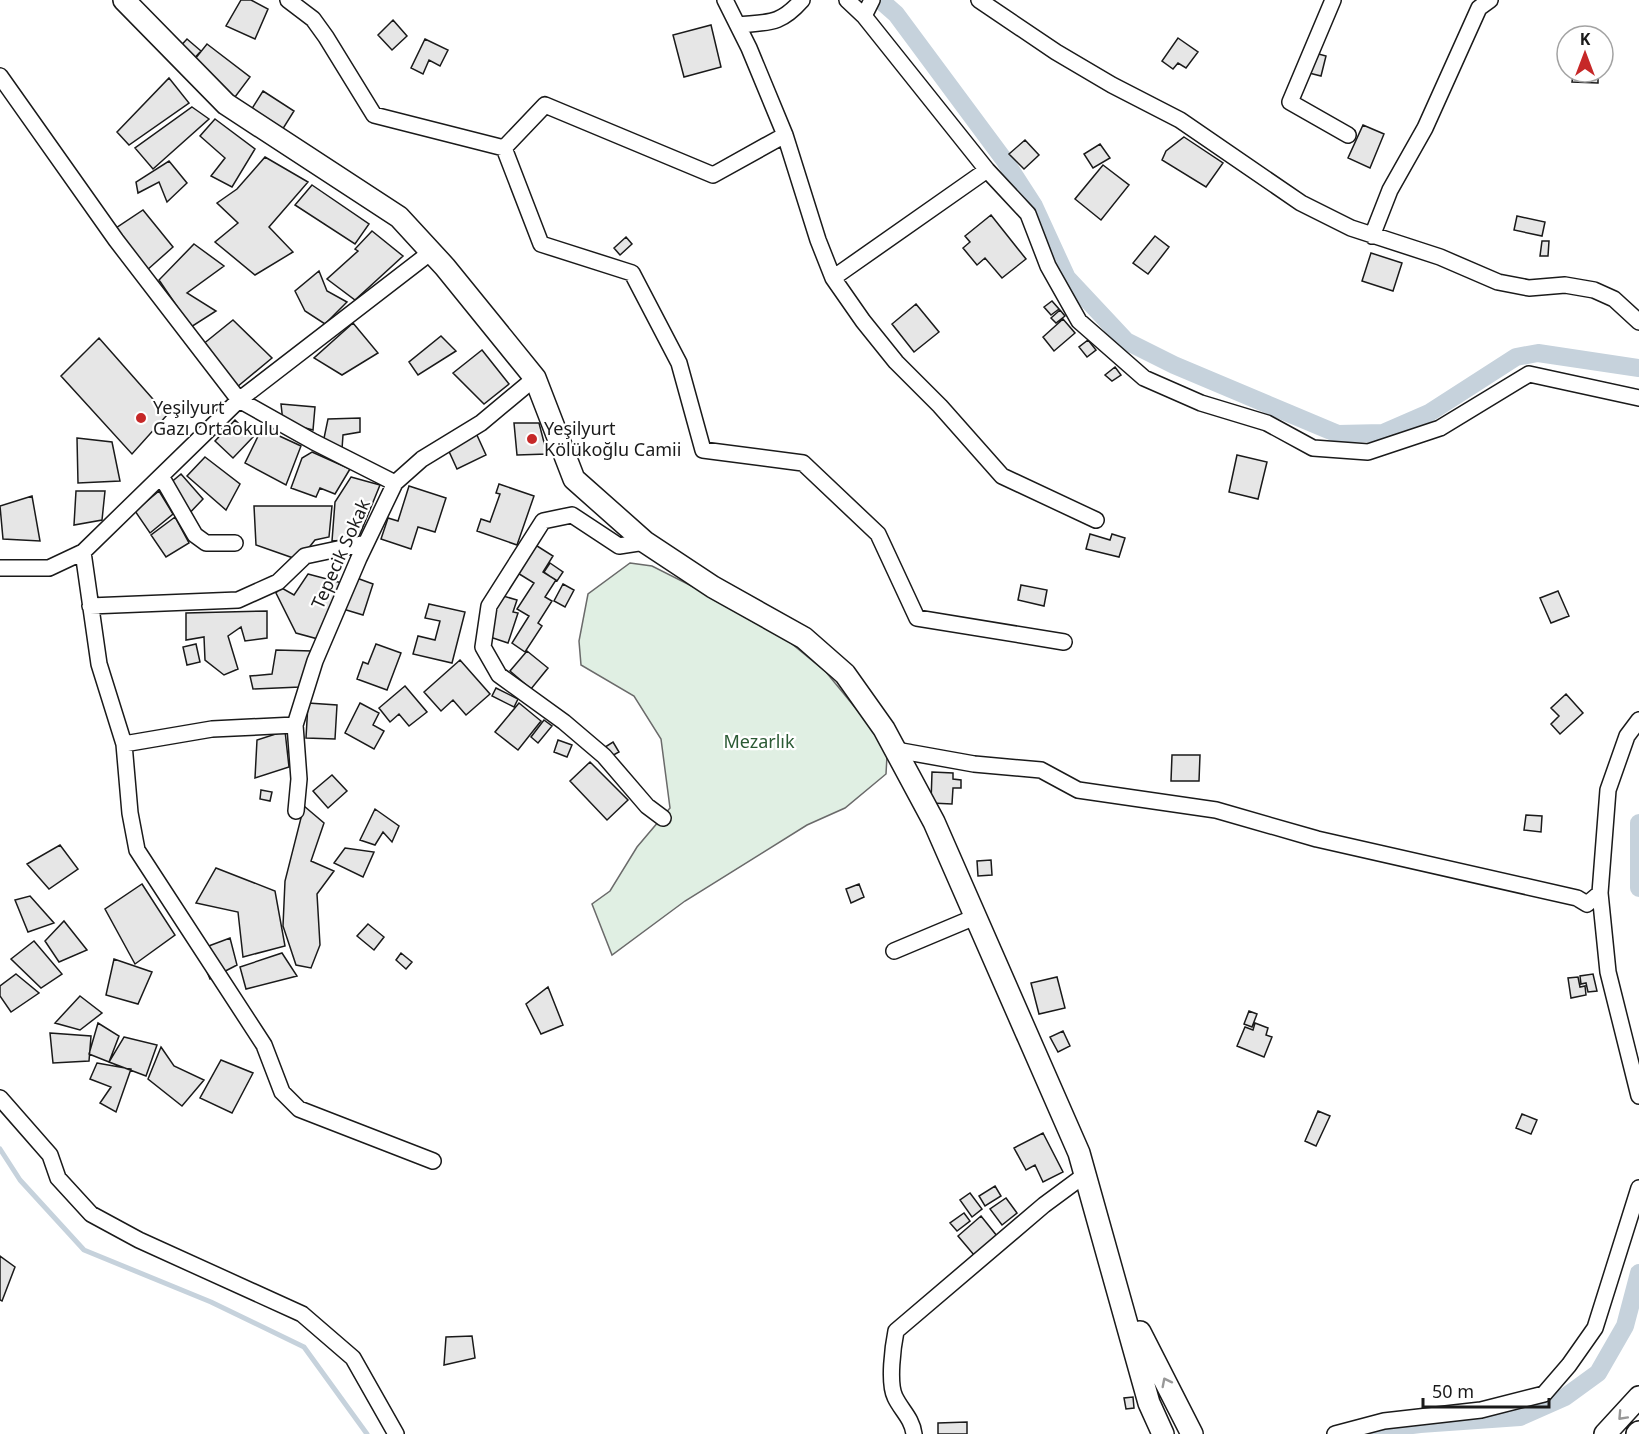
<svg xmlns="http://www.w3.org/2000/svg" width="1639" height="1434" font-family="'Noto Sans',sans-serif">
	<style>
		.green { fill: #e0efe3; stroke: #6a6a6a; stroke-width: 1.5 }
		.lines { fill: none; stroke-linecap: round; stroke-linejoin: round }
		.stream { stroke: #c6d2dc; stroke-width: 5 }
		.canal { stroke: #c6d2dc; stroke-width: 18 }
		.building { fill: #e6e6e6; stroke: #1a1a1a; stroke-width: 1.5 }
		.minor-casing { stroke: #1a1a1a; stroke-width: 18 }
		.secondary-casing { stroke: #1a1a1a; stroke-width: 24 }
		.minor { stroke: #fff; stroke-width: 15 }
		.secondary { stroke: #fff; stroke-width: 21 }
		.oneway { stroke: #989898 }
		.poi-dot { fill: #c62828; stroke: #fff; stroke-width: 2 }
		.labels { text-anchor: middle; stroke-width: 4.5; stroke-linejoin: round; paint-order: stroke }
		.poi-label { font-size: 18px; fill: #1a1a1a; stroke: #fff; text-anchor: start }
		.street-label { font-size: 18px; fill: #1a1a1a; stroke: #fff }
		.park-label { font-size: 18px; fill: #2b5a34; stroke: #fff }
	</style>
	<rect width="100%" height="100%" fill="#fff"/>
	<path class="green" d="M630 563 652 566 769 625 826 672 876 733 887 756 886 774 845 808 807 825 685 901 612 955 592 904 610 891 637 847 670 808 661 739 634 696 581 665 579 641 588 594Z"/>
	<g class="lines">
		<path class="stream" d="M0 1149 20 1180 84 1250 211 1302 304 1347 367 1434"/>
		<path class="canal" d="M880 0 896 14 1005 161 1034 206 1067 278 1126 341 1174 365 1338 434 1383 433 1429 413 1516 357 1538 353 1639 368
			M1639 823V888
			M1365 1434 1375 1430 1420 1424 1520 1417 1565 1397 1598 1373 1625 1326 1639 1273"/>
	</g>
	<path class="building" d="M241 0H251L268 9 255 39 226 26Z
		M393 20 407 36 392 50 378 35Z
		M711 25 721 67 684 77 673 35Z
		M1178 38 1198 52 1186 68 1178 63 1173 69 1162 61Z
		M187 39 201 51 189 64 175 52Z
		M425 39 448 50 440 66 429 60 423 74 411 68Z
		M207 44 250 77 235 97 191 64Z
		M1315 53 1326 56 1321 76 1309 73Z
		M1573 75 1598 76V83L1572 82Z
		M169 78 189 103 129 145 117 132Z
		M263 91 294 111 279 135 248 115Z
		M192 107 209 119 153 169 135 148Z
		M215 119 255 149 232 187 211 176 225 158 200 136Z
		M1363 125 1384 134 1370 168 1348 158Z
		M1184 137 1223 163 1206 187 1162 160 1166 151Z
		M1025 140 1039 155 1024 169 1009 154Z
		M1100 144 1110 158 1093 168 1084 154Z
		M265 157 308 182 269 227 293 252 255 275 215 242 238 223 217 203 237 189Z
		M169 161 187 183 167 202 159 182 138 193 136 182Z
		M1103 165 1129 185 1101 220 1075 199Z
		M312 185 369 224 355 244 295 205Z
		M143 210 173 247 146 271 116 228Z
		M991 215 1026 259 1002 278 985 258 977 265 963 248 970 242 965 236Z
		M1517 216 1545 222 1542 236 1514 230Z
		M372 231 403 256 355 300 327 279 358 251 355 249Z
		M1155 236 1169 247 1148 274 1133 263Z
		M626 237 632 244 620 255 614 248Z
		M1542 241H1549L1548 256H1540Z
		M194 244 224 266 187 293 216 311 191 327 159 280Z
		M1371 253 1402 263 1393 291 1362 281Z
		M319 271 327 291 347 302 325 324 305 311 295 291Z
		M1052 301 1059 309 1051 315 1044 307Z
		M916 304 939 332 914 352 892 324Z
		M1060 310 1065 316 1056 323 1051 318Z
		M1063 319 1075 333 1054 351 1043 337Z
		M233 320 272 358 237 387 202 345Z
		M353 323 378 353 342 375 314 358Z
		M441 336 456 351 418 375 409 362Z
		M99 338 167 415 132 454 61 376Z
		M1088 340 1096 350 1087 357 1079 347Z
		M482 350 509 384 484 404 453 373Z
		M1115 367 1121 375 1112 381 1105 375Z
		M281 404 315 407 313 430 283 422Z
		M360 418V432L343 435 342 449 323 443 328 419Z
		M235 420 253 437 233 458 215 441Z
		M514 423H539L547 454 517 455Z
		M262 428 301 446 286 485 245 463Z
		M476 433 486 455 457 469 447 447Z
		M77 438 112 442 120 481 78 483Z
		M312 452 350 469 335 494 320 488 316 497 291 488 302 458Z
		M1237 455 1267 462 1258 499 1229 492Z
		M205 457 240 484 226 510 187 476Z
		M181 474 203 499 182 521 162 490Z
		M351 477 380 485 358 539 332 541 335 502Z
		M499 484 534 496 517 545 477 531 481 519 490 522 500 494 496 493Z
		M409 486 446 498 435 532 418 527 411 549 381 539 388 518 398 521Z
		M76 491H105L102 520 74 525Z
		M159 491 173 514 150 533 135 511Z
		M32 496 40 541 3 539 0 506Z
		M254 506H332L329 537 315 540 299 560 256 545Z
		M175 517 189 543 166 557 151 535Z
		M1090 534 1110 540 1112 534 1125 538 1119 557 1086 549Z
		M526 539 553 556 543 572 556 580 545 597 552 601 538 623 542 626 525 652 512 643 529 616 517 609 534 583 508 567Z
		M550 563 563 572 557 581 544 572Z
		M308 574 342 583 318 639 296 633 276 593 280 587 294 595Z
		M354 577 373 584 363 615 343 609Z
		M563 584 574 590 565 607 554 601Z
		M1021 585 1047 590 1044 606 1018 600Z
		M1558 591 1569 616 1551 623 1540 598Z
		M493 593 517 600 513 612 518 613 508 643 487 636Z
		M429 604 465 612 452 663 413 654 418 636 435 640 440 621 425 618Z
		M267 611V638L245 641 241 627 228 636 238 669 224 675 205 660 204 637 186 640V613Z
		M196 644 200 662 187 665 183 647Z
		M376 644 401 653 387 690 357 679 363 662 368 664Z
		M276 650 312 651 300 687 253 689 250 676 272 674Z
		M527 651 548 668 531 689 510 671Z
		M460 660 490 694 466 715 453 700 441 711 424 692Z
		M405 686 427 712 409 726 399 714 390 722 379 708Z
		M496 688 518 699 514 707 492 696Z
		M1566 694 1583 713 1560 734 1551 724 1559 716 1551 708Z
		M308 703 337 705 335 739 306 738Z
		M360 703 379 713 373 725 384 731 374 749 345 733Z
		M519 703 541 721 518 750 495 732Z
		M544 720 552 726 538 743 531 737Z
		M285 731 289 767 255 778 257 740Z
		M558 740 572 745 567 757 554 752Z
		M613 742 619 752 608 758 602 749Z
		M1172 755H1200L1199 781H1171Z
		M590 762 628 800 607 820 570 781Z
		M932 772 953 773V779L961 780V788H953L952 804 931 803Z
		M332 775 347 791 328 808 313 791Z
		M261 790 272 792 270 801 260 799Z
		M304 806 324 823 311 861 334 871 317 894 320 945 311 968 296 965 283 926 285 881Z
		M375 809 399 826 392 842 383 832 375 845 360 840Z
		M1526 815 1542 816 1541 832 1524 830Z
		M60 845 78 869 49 889 27 864Z
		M345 848 374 852 363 877 334 863Z
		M991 860 992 875 978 876 977 861Z
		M216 868 275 891 285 946 243 957 238 912 196 903Z
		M142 884 175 935 135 964 105 909Z
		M859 884 864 897 851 903 846 889Z
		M30 896 54 923 28 932 15 900Z
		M64 921 87 950 59 962 45 941Z
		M368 924 384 937 374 950 357 936Z
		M230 938 237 965 210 979 198 950Z
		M34 941 62 974 41 988 11 959Z
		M282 953 297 976 246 989 240 967Z
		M401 953 412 962 406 969 396 960Z
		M114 959 152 972 138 1004 106 995Z
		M16 974 39 993 11 1012 0 996V986Z
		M1593 974 1597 991 1588 992 1586 983 1581 984 1580 976Z
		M1057 977 1065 1008 1039 1014 1031 983Z
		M1578 977 1580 987 1585 986 1586 995 1571 998 1568 978Z
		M548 987 563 1025 541 1034 526 1004Z
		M80 996 102 1013 80 1030 55 1023Z
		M1249 1011 1257 1014 1252 1027 1244 1024Z
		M98 1023 119 1036 109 1062 89 1054Z
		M1255 1023 1268 1028 1266 1035 1272 1037 1264 1057 1237 1046 1245 1027 1253 1030Z
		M1063 1031 1070 1046 1058 1052 1050 1037Z
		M50 1033 91 1036 89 1061 53 1063Z
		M124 1037 157 1045 146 1076 109 1062Z
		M161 1047 174 1066 204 1080 182 1106 148 1079Z
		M221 1060 253 1073 232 1113 200 1098Z
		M97 1063 131 1069 116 1112 100 1103 111 1087 90 1079Z
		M1318 1111 1330 1116 1316 1146 1305 1141Z
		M1522 1114 1537 1120 1531 1134 1516 1128Z
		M1043 1133 1063 1172 1043 1182 1035 1165 1026 1170 1014 1148Z
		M995 1186 1001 1196 985 1206 979 1196Z
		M970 1193 982 1209 972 1217 960 1200Z
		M1006 1198 1017 1213 1002 1225 990 1209Z
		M964 1213 970 1221 957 1231 950 1223Z
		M981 1216 997 1236 974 1255 958 1236Z
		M0 1256 15 1267 2 1301 0 1300Z
		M472 1336 475 1358 444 1365 446 1337Z
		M1133 1397 1134 1408 1126 1409 1124 1398Z
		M967 1422V1434H938V1423Z"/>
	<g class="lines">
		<g class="minor-casing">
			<path id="minor" d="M288 0 313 19 326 37 374 115 504 148 545 105 713 175 785 135
				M725 0 749 48 785 135 818 240 833 278 863 321 896 362 940 406 1002 476 1096 520
				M847 0 864 16 987 170 1028 214 1048 266 1079 321 1144 378 1201 403 1267 423 1313 448 1368 452 1440 428 1529 374 1639 398
				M979 0 1056 52 1112 85 1180 120 1301 203 1351 228 1440 257 1498 282 1529 288 1565 285 1594 290 1614 299 1639 322
				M1333 0 1290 102 1348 135
				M864 16 872 0
				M738 25C769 22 780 25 802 0
				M0 76 116 240 239 400 314 442 395 483
				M504 148 541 244 632 273 679 363 703 450 803 463 878 534 917 618 1064 642
				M1372 236 1390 190 1425 128 1479 8 1490 0
				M833 278 987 170
				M161 476 195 535 206 543H235
				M645 542 619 546 572 515 543 521 489 606 483 647 499 675 564 722 604 756 647 806 663 818
				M83 552 99 664 124 744 130 813 137 850 264 1045 282 1092 299 1109 433 1161
				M0 568H49L83 552 239 400 431 252
				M90 606 238 600 278 582 305 556 366 543
				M1639 720 1627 736 1608 790 1600 893 1608 972 1639 1096
				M124 744 212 729 295 725
				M896 750 974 764 1041 770 1078 790 1216 810 1317 839 1577 898 1587 904 1600 893
				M296 811 299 779 295 725 315 661 359 558 395 483 422 459 481 423 535 378
				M894 951 975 917
				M0 1098 50 1155 58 1178 91 1214 139 1240 302 1314 353 1358 396 1434
				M914 1434C912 1418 901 1410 895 1397 888 1383 893 1346 896 1331L1044 1205 1086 1174
				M1335 1434 1384 1421 1481 1410 1544 1394 1569 1365 1595 1328 1639 1188"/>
		</g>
		<g class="secondary-casing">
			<path id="secondary" d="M124 0 226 104 399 217 445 267 535 378 574 479 645 542 713 587 804 638 845 674 884 729 934 822 1079 1153 1149 1403 1163 1434
				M1140 1332 1192 1434
				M1605 1434 1639 1397
				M1637 1434 1639 1432"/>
		</g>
		<use href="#minor" class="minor"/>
		<use href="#secondary" class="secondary"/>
	</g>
	<defs><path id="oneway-chevron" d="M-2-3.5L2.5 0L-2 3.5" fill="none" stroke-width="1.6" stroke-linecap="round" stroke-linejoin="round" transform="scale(1.5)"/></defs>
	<g class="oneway">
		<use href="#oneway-chevron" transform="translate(1166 1382) rotate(-117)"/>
		<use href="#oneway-chevron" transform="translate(1622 1416) rotate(133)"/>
	</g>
	<g class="poi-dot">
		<circle cx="141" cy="418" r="6"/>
		<circle cx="532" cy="439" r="6"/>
	</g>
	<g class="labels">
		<g class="poi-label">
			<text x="153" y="414">Yeşilyurt<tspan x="153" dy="21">Gazı Ortaokulu</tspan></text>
			<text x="544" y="435">Yeşilyurt<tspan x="544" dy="21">Kölükoğlu Camii</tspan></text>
		</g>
		<g class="street-label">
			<text transform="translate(341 554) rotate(-66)" y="6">Tepecik Sokak</text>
		</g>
		<g class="park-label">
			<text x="759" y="748">Mezarlık</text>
		</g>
	</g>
	<g transform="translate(1585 54)"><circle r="28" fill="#ffffff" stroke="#a3a3a3" stroke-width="1.5"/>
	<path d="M0-4.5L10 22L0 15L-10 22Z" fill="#c62828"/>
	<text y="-9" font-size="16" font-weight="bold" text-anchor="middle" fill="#1a1a1a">K</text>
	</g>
	<path d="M1423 1398v9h126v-9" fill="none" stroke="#1a1a1a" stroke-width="3"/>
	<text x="1432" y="1398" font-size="18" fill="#1a1a1a" stroke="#ffffff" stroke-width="4.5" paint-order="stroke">50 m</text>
</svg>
